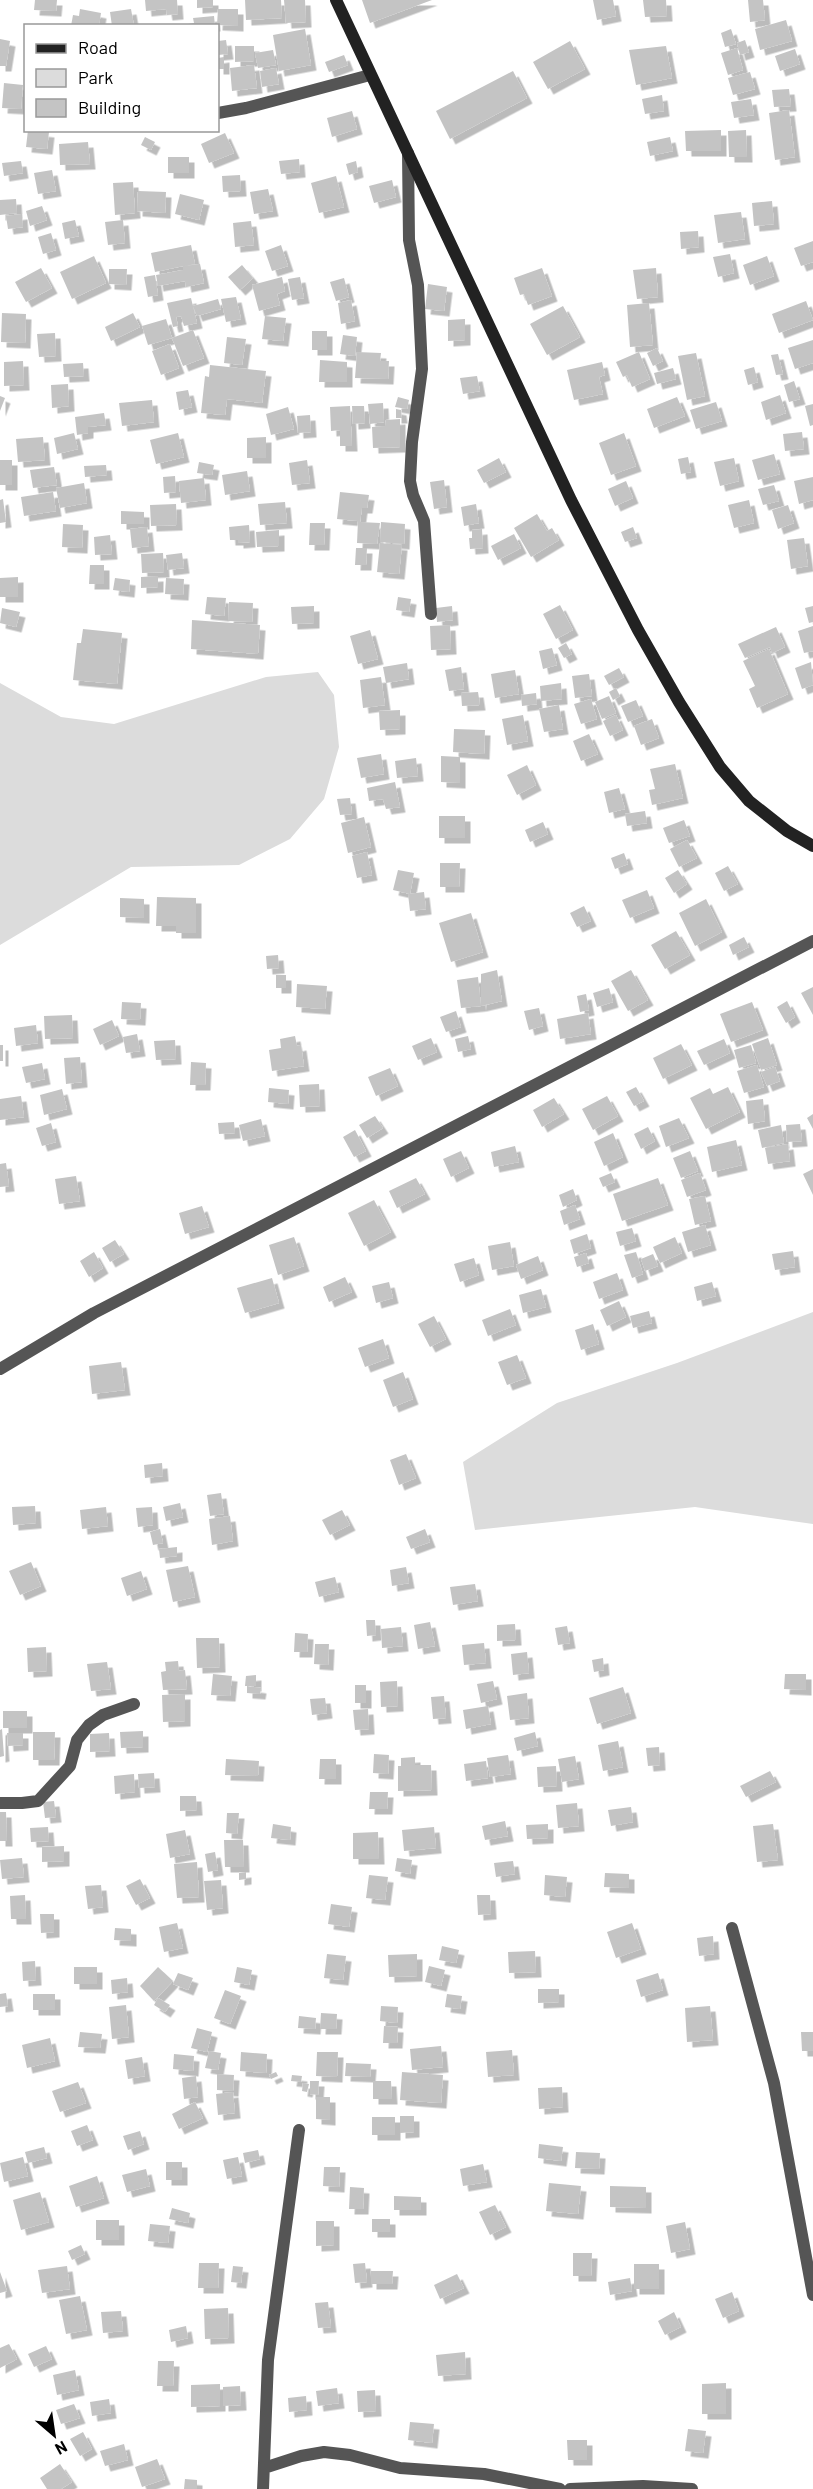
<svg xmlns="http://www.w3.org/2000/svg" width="813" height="2489" font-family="Barlow,sans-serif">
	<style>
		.green { fill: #dcdcdc }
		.building { fill: #c4c4c4; filter: url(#shadow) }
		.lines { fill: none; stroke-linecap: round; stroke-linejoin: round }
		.street { stroke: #555; stroke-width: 12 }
		.secondary { stroke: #222; stroke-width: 12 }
	</style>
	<defs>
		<filter id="shadow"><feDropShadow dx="5.5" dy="5.5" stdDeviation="0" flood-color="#0004"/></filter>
	</defs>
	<rect width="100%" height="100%" fill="#fff"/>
	<path class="green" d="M318 672 334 695 339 747 324 799 290 839 239 865 131 867 0 945V683L61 717 114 724 266 677Z
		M813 1312V1524L695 1507 475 1530 463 1462 557 1403 677 1363Z"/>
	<path class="building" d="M35 0H57L56 11 34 10Z
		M145 0H177L178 14 167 15 166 9 146 11Z
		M197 0H213V7L197 8Z
		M245 0H281L282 18 246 20Z
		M284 0H305L306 22 286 23Z
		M362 0H432L370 23Z
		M593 0H613L616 16 597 20Z
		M643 0H666L667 16 645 17Z
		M748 0H763L765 20 750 22Z
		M80 9 101 13 99 26H71L73 15 79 16Z
		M131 9 134 26H112L110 12Z
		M218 9H238V26L217 25Z
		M214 16 215 26H188V24L194 23 193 18Z
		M786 20 792 41 760 50 755 29Z
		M305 29 311 65 279 71 273 35Z
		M731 29 736 44 725 47 721 33Z
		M0 39 10 41 6 66H0Z
		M226 40 228 54 218 55V41Z
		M745 40 749 52 740 55 737 43Z
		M570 41 585 69 548 89 533 62Z
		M235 46H254V61L235 62Z
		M666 46 672 78 636 85 629 50Z
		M737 48 743 70 728 75 721 53Z
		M795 49 800 64 780 71 775 56Z
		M273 50 276 65 258 68 255 53Z
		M344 55 348 65 329 72 325 62Z
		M224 57V69H218V58Z
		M254 65 257 88 232 91 230 68Z
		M276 68 279 84 262 87 260 71Z
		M513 71 527 98 450 139 436 111Z
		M750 72 755 89 733 95 728 78Z
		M4 83 23 85 21 109 2 108Z
		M789 89 791 106 774 107 772 90Z
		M662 95 664 111 645 114 642 99Z
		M751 99 754 115 734 118 731 102Z
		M789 110 795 157 775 160 769 113Z
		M352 111 357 129 332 137 327 118Z
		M28 130 49 132 47 149 26 147Z
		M721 130V151H686L685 131Z
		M746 130 747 157H729L728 131Z
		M225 133 234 153 209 163 201 144Z
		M145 137 155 142 151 150 141 145Z
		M670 137 673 151 650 156 647 142Z
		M88 142 90 164 60 165 59 144Z
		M168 157H189V173H168Z
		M299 159 300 172 281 174 279 161Z
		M21 161 23 173 4 176 2 163Z
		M356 161 358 172 349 175 346 164Z
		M52 170 56 191 38 194 34 173Z
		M240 175 241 191 223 192 222 176Z
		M336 176 344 207 319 213 311 183Z
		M392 180 396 197 374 203 369 186Z
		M133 182 135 213 115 215 113 183Z
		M268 189 273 211 254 214 250 192Z
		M138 191 166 192 165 213 137 211Z
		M180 194 204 200 199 220 175 214Z
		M16 199 17 213 0 215V200Z
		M772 201 774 224 754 226 752 203Z
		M42 206 47 220 30 226 26 211Z
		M741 212 745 239 718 243 714 215Z
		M22 214 23 227 8 229 6 216Z
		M75 220 79 236 65 239 62 223Z
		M123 220 125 243 108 245 105 222Z
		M251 221 254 245 235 247 233 223Z
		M698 231 699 247 681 249 680 232Z
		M51 233 56 250 43 254 38 237Z
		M813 241V262L801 266 794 248Z
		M191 245 195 264 185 266 200 264 204 283 186 287 185 281 158 286 156 275 183 270V266L155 272 151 253Z
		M281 245 288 266 272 271 265 251Z
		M730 254 734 273 718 277 713 257Z
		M94 256 106 283 72 299 60 272Z
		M767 256 774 276 750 285 743 265Z
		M242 265 253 278 240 290 228 277Z
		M41 268 52 288 26 302 15 282Z
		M542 268 552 296 528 305 524 294 520 295 514 278Z
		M656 268 658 297 637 299 633 270Z
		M109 269H127L126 285 109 284Z
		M155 275 158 295 148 297 144 277Z
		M282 277 285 291 277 294 280 305 259 311 252 285Z
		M300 277 304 298 292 300 288 279Z
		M344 278 349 297 336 301 330 282Z
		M428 284 447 287 444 311 425 309Z
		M236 297 241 319 226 322 221 299Z
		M191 298 197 323 184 326 181 316 176 317 178 326 173 327 167 303Z
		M218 299 221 309 197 316 193 306Z
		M351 300 355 321 341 324 338 303Z
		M806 301 813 320 779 333 772 314Z
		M649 303 653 345 630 347 627 305Z
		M563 306 580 337 547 355 530 324Z
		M2 313 26 314 25 343 1 342Z
		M133 313 140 327 111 341 105 327Z
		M265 316 286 318 283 341 262 339Z
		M166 319 172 338 148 345 142 326Z
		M465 319V340L448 341V320Z
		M193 330 204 358 183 366 172 338Z
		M312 331H327V350H312Z
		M55 333 56 356 39 357 37 334Z
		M343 335 357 337 355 356 340 354Z
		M227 337 246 339 242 365 224 363Z
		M813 340V363L795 369 788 348Z
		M170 344 179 368 161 375 152 351Z
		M657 348 663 361 653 366 647 353Z
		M357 352 381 353 380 361H389L388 379 355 378Z
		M639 352 650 379 632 387 627 375 623 377 616 362Z
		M696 353 705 396 687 400 678 356Z
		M778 354 783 374 776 375 771 355Z
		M320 360 347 362V382H319Z
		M23 361 24 385 4 386V362Z
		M602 362 605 375 599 377 603 394 574 400 567 370Z
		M83 363 84 376 64 377 63 364Z
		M210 365 266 371 262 403 227 399 225 415 201 413 205 376 209 377Z
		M754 367 758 382 748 385 744 370Z
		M673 368 676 379 657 384 654 373Z
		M477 376 480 391 463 394 460 378Z
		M794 381 800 399 789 402 784 385Z
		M68 384 69 406 52 408 51 385Z
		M188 390 192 407 179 410 176 392Z
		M780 395 786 413 766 420 761 402Z
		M0 396 5 398 0 411Z
		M398 397 409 400 407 409 395 407Z
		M677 397 685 416 654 428 647 409Z
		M152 400 154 422 122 426 119 403Z
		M716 402 722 421 696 429 690 410Z
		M383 403 384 422 370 424 368 404Z
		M813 404V425L810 426 805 406Z
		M350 406 352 446H340V430L331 431 330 407Z
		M352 406H364L365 423 353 424Z
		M288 407 294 429 271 435 266 414Z
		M396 409 401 410 402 418H396Z
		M104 413 106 425 88 427V433L77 435 75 417Z
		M310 415 311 432 298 433 297 416Z
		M400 419V447L373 448 372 427 385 426 386 420Z
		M802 432 804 449 785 451 783 434Z
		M74 433 78 449 57 454 54 438Z
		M178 433 184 457 156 464 150 440Z
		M624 433 636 466 611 475 599 443Z
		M43 437 45 460 18 462 16 439Z
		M266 437V458H247V438Z
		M774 454 780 474 758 480 752 460Z
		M688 457 691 472 681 474 678 459Z
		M499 458 506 472 484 483 477 470Z
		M734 458 739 481 720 486 714 462Z
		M0 460H12V485H0Z
		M307 460 310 483 292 485 289 463Z
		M199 462 214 465 212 475 197 473Z
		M106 465 107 475 85 477 84 466Z
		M54 467 57 485 33 488 30 470Z
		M247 471 250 491 225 495 222 475Z
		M175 476 176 492 164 493 163 477Z
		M813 477V500L799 504 794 481Z
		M204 478 206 500 181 503 179 481Z
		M444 480 447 507 434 509 430 482Z
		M626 481 633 498 615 506 608 489Z
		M84 483 87 503 60 508 56 488Z
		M774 485 779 501 763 505 758 489Z
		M53 492 56 511 24 516 21 497Z
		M340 492 369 495 367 508H362L360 522 380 523 377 544 357 543 358 521 337 519Z
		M3 499 6 522 0 523V500Z
		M749 500 754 523 734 528 728 505Z
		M285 502 287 523 260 525 258 504Z
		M176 504 177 525 151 526 150 505Z
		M476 504 479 523 464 526 461 507Z
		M788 505 794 523 778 529 772 510Z
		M121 511 144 512V524H121Z
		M537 514 547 531 552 528 559 540 531 557 514 528Z
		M381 522 405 524 404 544 380 542Z
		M310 523H325L324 545H309Z
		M63 524 83 525 82 548 62 547Z
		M249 525 250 542 238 543V540H230L229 527Z
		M147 527 149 546 132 548 130 529Z
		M633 527 637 538 625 542 621 532Z
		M482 529 483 548 470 549 469 538H472V530Z
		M279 530V546L257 547 256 532Z
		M514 534 521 548 498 560 491 546Z
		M110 535 112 554 95 555 94 537Z
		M804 538 808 566 791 569 787 540Z
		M380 543 402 545 399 574 377 572Z
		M356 548H367L366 565H355Z
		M163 553 164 572 142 573 141 554Z
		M182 553 184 568 168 570 166 555Z
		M90 565H104V584H89Z
		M158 576V587L141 588V577Z
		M18 577V597H0V578Z
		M115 578 130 580 129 592 113 590Z
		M166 578 184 579 183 595 165 594Z
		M207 597 226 598 224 616 205 614Z
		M398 597 411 599 409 612 396 610Z
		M229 602 253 603 252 622 228 621Z
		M560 605 573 630 556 639 543 614Z
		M314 606V623L292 624 291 607Z
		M452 606 453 620 437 622 436 608Z
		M813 606V622L809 623 805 608Z
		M2 608 20 612 16 627 0 623Z
		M192 620 260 625 258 654 191 649Z
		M450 625 451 649 431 650 430 626Z
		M813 626V651L804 653 798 631Z
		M776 627 785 647 772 653 770 647 745 658 738 644Z
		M83 629 122 633 117 684 73 680 77 643H81Z
		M370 630 378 659 358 664 350 636Z
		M566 643 572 654 564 658 558 648Z
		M552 648 557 665 543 669 539 651Z
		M769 649 788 694 757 708 749 689 755 686 743 661Z
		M811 662 813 685 802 689 795 668Z
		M407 663 409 679 386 683 383 667Z
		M461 667 464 689 449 691 445 670Z
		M619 668 624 677 609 685 604 676Z
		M515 670 519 694 495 698 491 674Z
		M589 674 592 696 575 698 572 676Z
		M381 677 385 705 363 708 360 680Z
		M561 683 562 699 541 701 540 686Z
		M616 688 620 696 613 700 609 692Z
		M478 692 480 705 462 706 461 693Z
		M536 693 537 704 522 706 521 695Z
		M609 696 616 713 602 719 595 702Z
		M591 699 597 719 581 724 574 704Z
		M636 700 643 716 628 722 621 706Z
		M559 705 563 729 544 732 539 709Z
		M400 710V729L380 730 379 711Z
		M523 715 528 741 507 745 502 719Z
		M616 715 623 730 610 736 603 721Z
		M652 719 659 738 641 745 634 726Z
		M454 729 485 730 484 754 453 752Z
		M589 734 598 754 581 761 573 741Z
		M381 754 384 774 361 778 357 758Z
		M441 756 460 757V783L441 782Z
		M416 758 418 776 397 778 395 761Z
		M675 764 683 798 652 805 649 790 655 789 650 769Z
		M527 765 536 785 517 795 507 775Z
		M395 782 400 807 386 809 383 799 369 801 367 788Z
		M619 788 625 809 609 813 604 792Z
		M350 798 352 814 340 815 337 799Z
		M645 811 647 823 627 826 625 814Z
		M439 816H465V838H439Z
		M364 817 371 847 348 853 341 823Z
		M684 820 690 836 669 843 663 828Z
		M543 822 548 834 530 842 525 830Z
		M687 840 697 858 679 867 670 849Z
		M367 852 372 875 357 878 352 856Z
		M624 853 628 864 615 869 611 858Z
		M440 863H460L459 887H440Z
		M728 866 738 884 724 891 715 873Z
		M398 870 414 873 410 894 393 890Z
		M678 870 687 884 674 893 665 878Z
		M647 890 654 908 630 918 622 900Z
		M424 892 426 909 410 911 408 894Z
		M157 897 196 898V933H176V926H156Z
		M120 898 144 899V918L120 917Z
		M706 899 722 932 695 946 679 913Z
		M584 906 591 921 577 927 570 913Z
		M471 913 483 952 451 962 439 923Z
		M676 931 690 955 665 969 651 945Z
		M744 937 749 947 733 955 729 945Z
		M278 955 279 968 267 969 266 956Z
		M497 970 502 1001 481 1006 461 1008 457 980 478 977 481 1006V974Z
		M631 970 648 1000 628 1011 611 981Z
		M276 975H286V988H276Z
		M297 984 327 986 325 1009 296 1007Z
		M813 987V1015L801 993Z
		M609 988 613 1002 597 1007 593 993Z
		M586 994 589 1010 580 1012 577 996Z
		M787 1001 795 1017 786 1023 777 1007Z
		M122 1002 141 1003 140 1020 121 1019Z
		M752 1002 763 1030 731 1042 720 1014Z
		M539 1008 543 1026 529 1030 524 1011Z
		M456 1011 461 1027 446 1032 440 1017Z
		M588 1013 591 1034 560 1039 557 1019Z
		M72 1015 73 1038 45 1039 44 1016Z
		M112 1020 119 1036 100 1045 93 1029Z
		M36 1025 38 1043 16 1046 14 1028Z
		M137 1034 140 1051 126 1053 123 1037Z
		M295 1036 297 1046 301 1045 304 1066 272 1071 269 1050 281 1048 280 1039Z
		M468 1036 471 1049 458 1052 455 1039Z
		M431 1038 437 1052 418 1060 412 1046Z
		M768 1038 777 1065 761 1070 752 1044Z
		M724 1039 730 1053 704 1065 697 1051Z
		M175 1040 176 1059 156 1060 154 1041Z
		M681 1044 692 1065 663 1079 653 1058Z
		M0 1045H3V1061H0Z
		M751 1045 756 1063 739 1068 734 1050Z
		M80 1057 82 1082 66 1084 64 1058Z
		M191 1062 206 1063 205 1085H190Z
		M42 1063 45 1079 26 1083 22 1067Z
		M757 1065 764 1087 744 1093 737 1071Z
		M775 1067 780 1081 767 1086 761 1072Z
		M390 1068 398 1086 376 1096 368 1077Z
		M319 1084 320 1106 300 1107 299 1085Z
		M636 1087 644 1101 634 1106 626 1092Z
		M728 1087 740 1112 706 1129 690 1098 710 1088 713 1094Z
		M269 1088 289 1090 288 1104 268 1102Z
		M62 1089 67 1109 44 1115 40 1095Z
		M21 1096 24 1117 0 1120V1099Z
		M607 1096 618 1116 593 1130 582 1109Z
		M554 1098 564 1114 542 1127 533 1110Z
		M763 1099 765 1121 748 1124 746 1101Z
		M813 1114V1129L807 1118Z
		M375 1116 383 1128 367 1138 359 1125Z
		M679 1118 689 1138 666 1147 659 1126Z
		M261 1119 265 1136 243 1141 239 1125Z
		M234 1122 235 1133 219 1134 218 1123Z
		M51 1123 56 1142 42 1146 36 1128Z
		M800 1124 802 1141 787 1142 786 1125Z
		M781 1125 784 1143 762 1148 758 1130Z
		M648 1127 655 1141 641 1149 634 1134Z
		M355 1130 366 1151 354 1157 343 1137Z
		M613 1133 623 1157 604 1166 594 1142Z
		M736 1140 742 1165 712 1172 707 1147Z
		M788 1144 790 1161 768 1164 765 1148Z
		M515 1146 519 1162 494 1167 491 1152Z
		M461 1151 469 1168 451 1177 443 1159Z
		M690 1151 698 1171 681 1178 673 1158Z
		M6 1163 9 1186 0 1187V1164Z
		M813 1169V1195L803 1174Z
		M611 1173 615 1182 603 1187 599 1178Z
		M700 1173 706 1190 687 1197 681 1180Z
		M76 1176 80 1201 59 1204 55 1179Z
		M416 1178 425 1194 397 1208 389 1191Z
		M658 1178 668 1205 622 1221 613 1194Z
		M573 1189 577 1200 563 1207 559 1195Z
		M705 1196 711 1221 695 1225 689 1199Z
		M374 1200 391 1232 364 1246 348 1213Z
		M575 1205 580 1219 564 1225 560 1211Z
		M202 1206 209 1227 185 1234 179 1213Z
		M705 1225 711 1245 688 1252 682 1232Z
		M632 1228 636 1241 620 1246 616 1232Z
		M587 1234 591 1248 574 1254 570 1240Z
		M294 1237 304 1266 278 1275 269 1245Z
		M675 1237 682 1253 660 1263 653 1247Z
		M115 1240 124 1254 110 1262 102 1248Z
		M510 1242 514 1266 492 1270 488 1246Z
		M793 1251 795 1267 775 1270 772 1254Z
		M94 1252 103 1268 89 1277 80 1261Z
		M636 1252 643 1274 632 1278 624 1255Z
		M586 1253 589 1263 577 1267 574 1257Z
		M653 1254 658 1266 645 1271 641 1259Z
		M538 1256 543 1270 521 1279 516 1265Z
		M474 1258 479 1275 460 1282 454 1264Z
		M617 1273 623 1290 599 1299 593 1282Z
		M345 1277 352 1292 329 1302 323 1287Z
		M272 1278 279 1303 245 1313 237 1288Z
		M389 1282 393 1298 376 1303 372 1286Z
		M712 1282 716 1296 697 1301 694 1287Z
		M541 1289 546 1307 523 1313 519 1295Z
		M619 1301 626 1317 607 1326 600 1310Z
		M510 1309 516 1325 488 1336 482 1320Z
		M649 1311 652 1323 633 1328 630 1316Z
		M434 1316 446 1339 430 1347 418 1324Z
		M593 1324 599 1344 581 1350 575 1330Z
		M383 1339 389 1358 365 1367 358 1348Z
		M517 1355 526 1378 507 1385 498 1362Z
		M121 1362 125 1390 92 1394 89 1366Z
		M403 1372 413 1399 393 1407 383 1380Z
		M406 1454 416 1478 399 1485 390 1460Z
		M162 1463 163 1476 145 1478 144 1465Z
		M221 1493 224 1514 210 1516 207 1495Z
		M180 1503 183 1517 166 1521 163 1507Z
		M35 1506 36 1523 13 1525 12 1507Z
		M106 1507 108 1526 82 1529 80 1510Z
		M152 1507 153 1525 138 1527 136 1508Z
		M342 1510 350 1525 330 1535 322 1520Z
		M230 1516 233 1541 212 1545 209 1519Z
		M160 1529 163 1543 153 1545 150 1532Z
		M425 1529 430 1542 411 1549 406 1537Z
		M177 1547V1556L160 1558 159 1549Z
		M31 1562 41 1586 20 1595 9 1571Z
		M188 1566 195 1597 173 1602 166 1570Z
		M406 1567 409 1583 392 1586 390 1570Z
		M141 1571 147 1589 127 1596 121 1578Z
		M335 1577 339 1592 319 1597 315 1582Z
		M475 1584 478 1601 453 1605 450 1587Z
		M366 1620H375L376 1635 367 1636Z
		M430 1622 435 1646 418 1649 414 1625Z
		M515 1624 516 1640 497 1641V1625Z
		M567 1626 570 1643 558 1645 555 1628Z
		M401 1627 403 1646 382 1648 381 1629Z
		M295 1633 308 1634 307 1652H294Z
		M196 1638H219L220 1667 197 1668Z
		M484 1643 486 1663 464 1665 462 1645Z
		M315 1644H329L328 1665 314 1664Z
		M46 1647 47 1671 28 1672 27 1648Z
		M527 1652 529 1673 513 1675 511 1654Z
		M603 1658 604 1670 594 1672 592 1660Z
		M178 1661 179 1671 185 1670 187 1689 163 1690 161 1672 166 1671 165 1662Z
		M107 1662 111 1689 91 1691 87 1664Z
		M213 1674 232 1676 230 1696 211 1695Z
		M785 1674H806V1690L784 1689Z
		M256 1675V1686H245L246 1676Z
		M397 1681 398 1706 381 1707 380 1682Z
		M493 1681 497 1699 481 1703 477 1684Z
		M355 1685H366V1703H355Z
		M247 1686 261 1688 260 1694 247 1693Z
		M623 1687 631 1713 597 1724 589 1698Z
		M527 1693 529 1718 510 1720 507 1696Z
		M185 1694V1721L163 1722 162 1695Z
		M444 1696 446 1718 433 1719 431 1697Z
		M325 1698 327 1713 312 1715 310 1699Z
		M488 1706 491 1724 466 1729 463 1710Z
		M368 1709 369 1729 355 1730 353 1710Z
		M3 1711H27V1728H3Z
		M2 1729 4 1756 0 1757V1730Z
		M143 1731V1747L121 1748 120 1732Z
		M33 1732H55L54 1760H33Z
		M535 1732 538 1746 517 1751 514 1738Z
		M7 1733H23V1745L8 1746Z
		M109 1733 110 1751 90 1752V1734Z
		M618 1741 623 1767 603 1771 598 1745Z
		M659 1747 660 1765 648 1766 646 1748Z
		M374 1754 389 1755 388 1774 373 1773Z
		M508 1755 511 1774 490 1777 487 1758Z
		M575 1756 579 1779 562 1782 558 1759Z
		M415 1757V1765H431L432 1790 398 1791V1766H401V1758Z
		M226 1759 259 1761 258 1776 225 1775Z
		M320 1759H336V1779H319Z
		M486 1761 488 1778 466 1781 464 1764Z
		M556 1766 557 1786 538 1787 537 1767Z
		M770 1771 776 1782 746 1797 740 1786Z
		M154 1773 155 1787 139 1788 138 1774Z
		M134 1774 135 1792 115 1794 114 1776Z
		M370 1792H388L387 1809H369Z
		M180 1796H196L197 1810 180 1811Z
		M54 1801 56 1817 45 1818 43 1802Z
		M577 1803 579 1826 558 1828 556 1805Z
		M631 1807 633 1822 611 1826 608 1810Z
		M0 1812H6L7 1841H0Z
		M227 1813H239L237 1834 226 1833Z
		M505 1821 508 1836 485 1840 482 1826Z
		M273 1824 291 1827 290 1840 271 1838Z
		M548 1824V1838L527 1839 526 1825Z
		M773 1824 778 1860 757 1862 753 1826Z
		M48 1827 49 1841 31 1842 30 1828Z
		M434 1827 436 1848 404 1851 402 1830Z
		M185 1830 190 1854 170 1858 166 1834Z
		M378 1832 379 1859H353V1833Z
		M224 1840H243L244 1867H225Z
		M64 1846V1861L42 1862V1847Z
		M215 1852 218 1870 208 1872 205 1854Z
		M22 1858 24 1877 2 1879 0 1860Z
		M397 1858 412 1860 410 1874 395 1871Z
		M513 1861 515 1874 496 1877 494 1863Z
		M197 1862 199 1897 177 1898 174 1864Z
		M246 1872V1879L239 1880V1873Z
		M605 1873 629 1874V1888L604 1887Z
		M369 1875 388 1877 385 1900 366 1898Z
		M545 1875 567 1877 565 1897 544 1895Z
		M140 1879 150 1898 136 1905 126 1886Z
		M221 1880 223 1908 207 1910 204 1881Z
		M101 1885 103 1907 88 1909 85 1886Z
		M25 1895 26 1919H11L10 1896Z
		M477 1895H490L491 1914 478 1915Z
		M331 1904 352 1907 349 1927 328 1924Z
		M40 1914H54V1932L41 1933Z
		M177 1923 183 1948 164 1952 159 1927Z
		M632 1923 641 1949 616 1958 607 1932Z
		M115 1928 131 1929V1941L114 1940Z
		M713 1936 714 1954 699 1956 697 1938Z
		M442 1946 459 1950 456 1963 439 1960Z
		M535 1951 536 1972 509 1973 508 1952Z
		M327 1954 346 1956 343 1980 324 1978Z
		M417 1954V1976L389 1977 388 1955Z
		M35 1961 36 1980 23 1981 22 1962Z
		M429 1966 445 1970 441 1986 425 1982Z
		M74 1967H97V1984H74Z
		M158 1967 173 1981 154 2001 140 1986Z
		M237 1967 252 1970 249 1985 234 1982Z
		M178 1973 193 1978 188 1990 173 1984Z
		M658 1973 663 1990 641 1997 636 1980Z
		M127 1978 128 1992 112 1994 111 1980Z
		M538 1989H559V2002L538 2003Z
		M225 1990 241 1996 230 2024 214 2018Z
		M6 1993 8 2006 0 2007V1994Z
		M33 1994H55V2010H33Z
		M447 1994 462 1996 460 2009 445 2007Z
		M158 1998 170 2005 165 2012 154 2005Z
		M126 2005 129 2037 112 2039 109 2007Z
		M381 2006 398 2007 397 2023 380 2021Z
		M710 2006 713 2040 687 2042 685 2008Z
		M321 2013 337 2014 336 2029H320Z
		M299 2016 316 2018 315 2029 298 2028Z
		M384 2026 398 2027 397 2043H383Z
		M197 2028 212 2032 207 2052 191 2048Z
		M80 2032 102 2034 100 2048 78 2047Z
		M801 2032H813V2051H802Z
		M50 2038 55 2061 27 2068 22 2045Z
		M441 2046 443 2067 412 2070 410 2049Z
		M512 2050 514 2075 488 2077 486 2052Z
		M209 2051 221 2053 218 2070 205 2068Z
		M241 2052 267 2054 266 2073 240 2071Z
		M317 2052H338L337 2077 316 2076Z
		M174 2054 194 2056 193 2071 173 2069Z
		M142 2057 145 2076 128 2079 125 2060Z
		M346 2063 371 2064 370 2077 345 2076Z
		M276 2072 278 2076 271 2079 269 2075Z
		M402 2072 443 2075 441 2103 400 2100Z
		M217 2074 234 2075 233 2091 217 2090Z
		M292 2075 302 2076 301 2082 291 2081Z
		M196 2076 198 2097 184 2099 182 2078Z
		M310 2081H319L318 2095 310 2094Z
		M373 2081H391L392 2099H373Z
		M78 2082 86 2103 60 2112 52 2091Z
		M303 2083 309 2084 307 2092 302 2091Z
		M562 2087 563 2107 539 2109 538 2088Z
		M233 2092 235 2113 218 2115 216 2094Z
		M316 2097H330V2120L316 2119Z
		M195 2102 203 2118 179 2129 172 2114Z
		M400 2116H414V2132L400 2133Z
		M372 2117H395V2135H372Z
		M87 2125 93 2140 77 2146 71 2131Z
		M140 2131 144 2144 128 2150 123 2136Z
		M539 2144 563 2147 561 2161 538 2158Z
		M44 2147 47 2158 28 2163 25 2152Z
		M258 2150 260 2159 245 2163 243 2153Z
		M576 2152 600 2153 599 2169 575 2168Z
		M23 2157 28 2176 4 2182 0 2163Z
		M238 2157 242 2176 227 2179 223 2160Z
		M166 2162H182V2180H166Z
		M483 2164 487 2182 463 2186 460 2169Z
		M324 2167H340L339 2187 323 2186Z
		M146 2169 150 2186 127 2192 122 2175Z
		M97 2176 104 2198 76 2207 69 2186Z
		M549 2183 581 2186 578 2214 546 2211Z
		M610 2186 646 2187V2208L610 2207Z
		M350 2187 364 2188 363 2209H349Z
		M40 2192 49 2222 21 2230 13 2200Z
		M394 2196 421 2197V2210H394Z
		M495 2205 506 2227 490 2235 479 2212Z
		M172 2208 190 2213 188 2223 169 2219Z
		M372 2219H390V2232H372Z
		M96 2220H119V2240H96Z
		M316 2221H334V2245L316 2246Z
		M685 2222 690 2249 671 2253 666 2226Z
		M150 2224 170 2226 168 2243 148 2241Z
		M81 2245 85 2254 72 2260 68 2251Z
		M573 2253H592L591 2276H573Z
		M199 2263H219L218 2288H198Z
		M365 2263 367 2282 355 2283 353 2264Z
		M634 2264H659V2289H634Z
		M67 2266 70 2289 42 2293 38 2270Z
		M233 2266 243 2267 241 2283 231 2282Z
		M371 2271H393L392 2284H371Z
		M0 2272 7 2291 0 2293Z
		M457 2274 464 2288 440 2299 434 2285Z
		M630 2278 632 2291 610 2295 608 2282Z
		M732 2292 739 2311 723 2318 715 2299Z
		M80 2296 87 2330 66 2334 59 2300Z
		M328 2302 331 2327 318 2328 315 2303Z
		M228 2308 229 2338 205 2339 204 2309Z
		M121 2311 123 2331 103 2333 101 2312Z
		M674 2312 681 2327 665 2335 658 2321Z
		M186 2326 188 2338 171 2342 169 2330Z
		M9 2344 17 2359 0 2368V2348Z
		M46 2346 52 2359 34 2367 28 2354Z
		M465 2352 466 2374 438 2376 436 2355Z
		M158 2361H174L173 2386H157Z
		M75 2370 79 2390 57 2395 53 2375Z
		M726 2383V2414H702V2384Z
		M220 2384V2406L191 2407V2385Z
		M240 2386 241 2405 223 2406V2387Z
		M337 2388 339 2403 318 2406 316 2391Z
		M375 2390 376 2411 358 2412 357 2391Z
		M306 2396 307 2410 289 2412 288 2398Z
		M109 2399 111 2413 92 2416 90 2402Z
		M74 2404 80 2418 61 2424 56 2410Z
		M410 2422 434 2424 432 2443 408 2440Z
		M688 2429 706 2431 703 2453 685 2451Z
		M83 2432 92 2449 80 2456 70 2439Z
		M567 2440H587V2460H568Z
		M124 2444 128 2460 105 2466 100 2451Z
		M157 2459 165 2479 142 2487 135 2467Z
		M60 2464 72 2482 61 2489H47L40 2478Z
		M185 2479 197 2480V2489H184Z"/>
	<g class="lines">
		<path class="street" d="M218 113 246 108 370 75
			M408 153 409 240 418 285 422 369 412 442 410 481 413 495 424 521 431 614
			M0 1369 94 1313 813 941
			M0 1803H22L38 1801 70 1766 77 1740 89 1725 103 1715 134 1704
			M732 1928 774 2083 813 2295
			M264 2468 301 2456 324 2452 350 2455 400 2468 484 2474 560 2489
			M263 2489 268 2360 299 2130
			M570 2489 643 2486 692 2489"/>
		<path class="secondary" d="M336 0 571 500 638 630 679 702 720 767 749 801 787 831 813 846"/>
	</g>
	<rect x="24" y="24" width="195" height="108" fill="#ffffff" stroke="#999999" stroke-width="1.5"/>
	<rect x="36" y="44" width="30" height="9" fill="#222222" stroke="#999999" stroke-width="1.5"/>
	<text x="78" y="54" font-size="18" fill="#000000">Road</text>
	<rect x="36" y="69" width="30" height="18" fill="#dcdcdc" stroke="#999999" stroke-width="1.5"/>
	<text x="78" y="84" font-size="18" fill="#000000">Park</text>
	<rect x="36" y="99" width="30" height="18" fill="#c4c4c4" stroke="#999999" stroke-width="1.5"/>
	<text x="78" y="114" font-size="18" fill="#000000">Building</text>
	<g transform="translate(54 2435) rotate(151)" stroke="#ffffff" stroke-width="4.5" paint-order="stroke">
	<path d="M0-4.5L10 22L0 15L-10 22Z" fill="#000000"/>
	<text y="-9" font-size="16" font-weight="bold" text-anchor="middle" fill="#000000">N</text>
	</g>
</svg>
